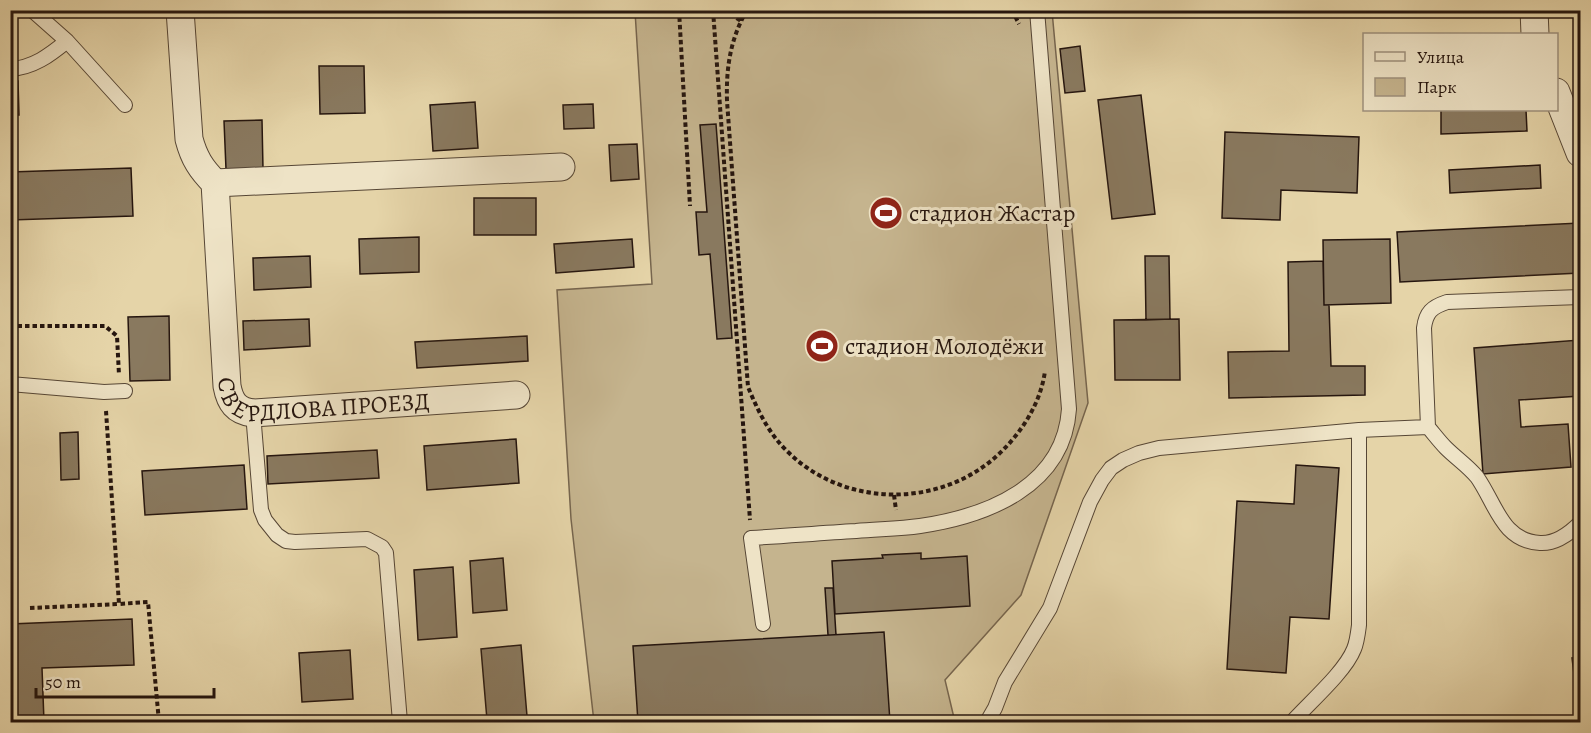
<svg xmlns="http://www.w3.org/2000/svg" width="1591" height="733" font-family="Alegreya,serif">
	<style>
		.green { fill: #c5b48e; stroke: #76654e; stroke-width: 1.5 }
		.building { fill: #89795f; stroke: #26160f; stroke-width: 1.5 }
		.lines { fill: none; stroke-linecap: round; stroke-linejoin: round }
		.lane-casing { stroke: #564635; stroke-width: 16 }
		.street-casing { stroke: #564635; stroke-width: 29 }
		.path { stroke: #26160f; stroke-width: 4; stroke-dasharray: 4.5 3; stroke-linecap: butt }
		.lane { stroke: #eee3c6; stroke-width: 14 }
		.street { stroke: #eee3c6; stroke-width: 27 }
		.labels { text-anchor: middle; stroke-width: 6; stroke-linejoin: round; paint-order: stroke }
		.poi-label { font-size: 24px; fill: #26160f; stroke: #eee3c6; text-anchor: start }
		.street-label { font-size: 24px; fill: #26160f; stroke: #eee3c6 }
	</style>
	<rect width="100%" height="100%" fill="#e5d4a8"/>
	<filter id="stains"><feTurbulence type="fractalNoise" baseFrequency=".00333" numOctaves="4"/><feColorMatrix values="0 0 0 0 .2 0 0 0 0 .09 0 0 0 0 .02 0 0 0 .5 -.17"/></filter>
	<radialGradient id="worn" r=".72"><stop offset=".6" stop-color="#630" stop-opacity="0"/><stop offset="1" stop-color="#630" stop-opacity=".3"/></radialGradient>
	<path class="green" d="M635 11H1052L1088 403 1021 595 945 680 955 722H594L571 519 557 290 652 284Z"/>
	<path class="building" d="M1269 10H1404L1269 14Z
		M1080 46 1085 91 1065 93 1060 49Z
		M319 66H364L365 113 320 114Z
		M10 81H18L19 115H10Z
		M1141 95 1155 214 1112 219 1098 100Z
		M475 102 478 148 433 151 430 105Z
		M593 104 594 128 564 129 563 105Z
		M1441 110H1526L1527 131 1441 134Z
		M262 120 263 169H226L224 121Z
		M716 124 732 338 717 339 710 254 699 255 696 212H707L700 125Z
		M1225 132 1359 137 1357 193 1281 190 1280 220 1222 218Z
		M637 144 639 179 611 181 609 145Z
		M1540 165 1541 188 1450 193 1449 170Z
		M131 168 133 216 10 220V172Z
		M474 198H536V235H474Z
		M1580 223V273L1400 282 1397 232Z
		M419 237V272L360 274 359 239Z
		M632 239 634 267 556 273 554 244Z
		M1390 239 1391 303 1324 305 1323 240Z
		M310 256 311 287 254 290 253 258Z
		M1145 256H1169L1170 319 1146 320Z
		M1323 261 1324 305H1329L1331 366H1365V395L1229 398 1228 352 1289 351 1288 262Z
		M169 316 170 380 130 381 128 317Z
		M309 319 310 346 244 350 243 321Z
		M1179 319 1180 380H1115L1114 320Z
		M527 336 528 361 417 368 415 342Z
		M1580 340V396L1519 400 1521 427 1568 424 1571 467 1483 474 1474 348Z
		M78 432 79 479 61 480 60 433Z
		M516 439 519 483 427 490 424 446Z
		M377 450 379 478 268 484 267 456Z
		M244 465 247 509 145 515 142 471Z
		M1296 465 1339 468 1329 619 1290 617 1286 673 1227 669 1237 501 1294 504Z
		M921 553V559L967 556 970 606 835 614 832 561 883 558 882 555Z
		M503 558 507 610 473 613 470 561Z
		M453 567 457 637 418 640 414 570Z
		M825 588H833L836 635H828Z
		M132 619 134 665 42 668 44 722H10V624Z
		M884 632 890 722H638L633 646Z
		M521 645 527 716 487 720 481 649Z
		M350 650 353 699 302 702 299 653Z
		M1580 657V689L1576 690 1572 658Z"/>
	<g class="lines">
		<g class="lane-casing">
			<path id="lane" d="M32 10 67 41 125 105
				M10 69C33 68 50 55 67 41
				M10 384 104 392 125 391
				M253 413 261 510 265 520 277 535 286 541 295 542 367 539 382 547 386 553 400 722
				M1428 427C1434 434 1440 442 1446 448 1456 458 1468 466 1477 477 1496 504 1502 541 1540 543 1556 544 1570 533 1580 523
				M763 624 751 538C786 536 821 533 856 531 878 529 899 529 920 526 988 516 1064 486 1069 409L1037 10
				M987 722 995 708 1005 682 1050 608 1090 502 1102 480 1111 468 1123 460 1139 453 1159 448 1359 430 1428 427 1424 328C1426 312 1432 307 1447 302L1580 297
				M1292 722C1309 703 1345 672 1354 649 1357 642 1358 633 1359 625V430"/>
		</g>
		<g class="street-casing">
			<g id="street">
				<path id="s1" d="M180 10 189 139C194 158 201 169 215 183L227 386C230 402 236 411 253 413L516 395"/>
				<path d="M1534 10 1535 34"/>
				<path d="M1556 92 1580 153"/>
				<path d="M215 183 561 167"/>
			</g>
		</g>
		<path class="path" d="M679 10 690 206
			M713 10 750 520
			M724 10 741 21
			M747 10C730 39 726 69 727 101L748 387C758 411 769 434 788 452 847 510 946 508 1003 450 1024 429 1041 401 1045 371
			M1012 10 1019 24
			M10 326H105L117 336 119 375
			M106 411 119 604 148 602 159 722
			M894 495 896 510
			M30 608 119 604"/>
		<use href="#lane" class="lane"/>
		<use href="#street" class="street"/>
	</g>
	<defs>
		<g id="stadium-disc" transform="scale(1.725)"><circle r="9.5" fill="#8f2418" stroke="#eee3c6"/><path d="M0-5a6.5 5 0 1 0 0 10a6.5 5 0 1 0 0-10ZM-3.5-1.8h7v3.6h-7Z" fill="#fff"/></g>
	</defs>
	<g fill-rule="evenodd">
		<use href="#stadium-disc" x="886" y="213"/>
		<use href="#stadium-disc" x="822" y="346"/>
	</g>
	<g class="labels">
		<g class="poi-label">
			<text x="909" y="221">стадион Жастар</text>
			<text x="845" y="354">стадион Молодёжи</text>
		</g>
		<g class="street-label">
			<text dy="8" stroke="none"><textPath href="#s1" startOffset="489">СВЕРДЛОВА ПРОЕЗД</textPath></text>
		</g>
	</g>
	<rect width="1591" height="733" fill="none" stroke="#e5d4a8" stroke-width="36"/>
	<rect x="12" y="12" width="1567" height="709" fill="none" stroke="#26160f" stroke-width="3"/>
	<rect x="18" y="18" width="1555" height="697" fill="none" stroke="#26160f" stroke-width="1.5"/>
	<rect x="1363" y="33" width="195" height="78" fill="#eee3c6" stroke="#9e917d" stroke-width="1.5"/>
	<rect x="1375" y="52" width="30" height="9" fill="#eee3c6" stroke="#9e917d" stroke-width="1.5"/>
	<text x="1417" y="63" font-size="18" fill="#26160f">Улица</text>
	<rect x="1375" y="78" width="30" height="18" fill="#c5b48e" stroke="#9e917d" stroke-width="1.5"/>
	<text x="1417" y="93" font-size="18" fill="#26160f">Парк</text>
	<path d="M36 688v9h178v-9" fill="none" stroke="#26160f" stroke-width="3"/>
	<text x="45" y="688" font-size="18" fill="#26160f" stroke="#eee3c6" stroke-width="4.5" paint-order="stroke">50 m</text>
	<rect width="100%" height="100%" filter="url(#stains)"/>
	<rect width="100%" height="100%" fill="url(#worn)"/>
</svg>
